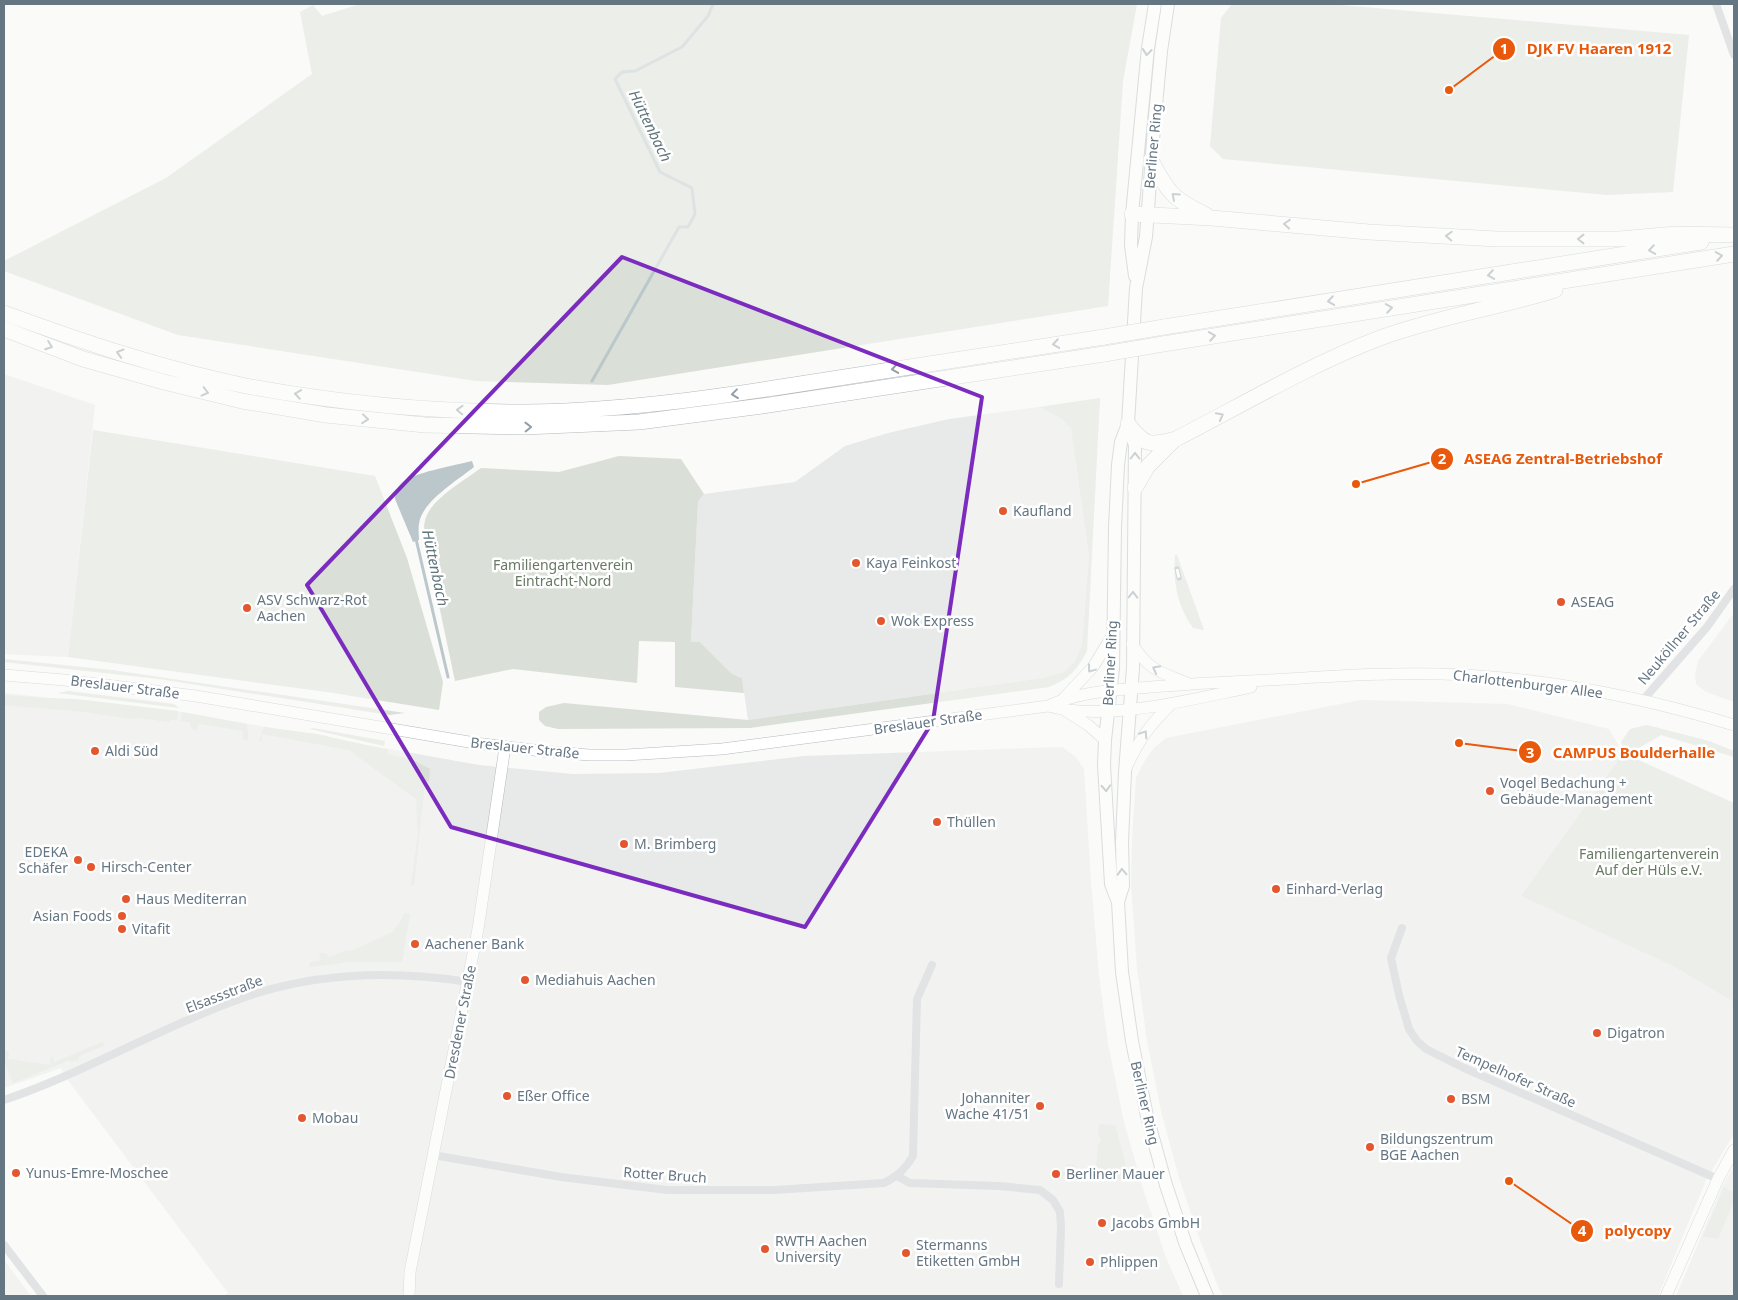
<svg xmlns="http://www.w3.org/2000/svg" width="1738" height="1300" font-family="'Noto Sans',sans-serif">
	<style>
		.built { fill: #e8e9e9 }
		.green { fill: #dadfd7 }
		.water { fill: #bbc7cb }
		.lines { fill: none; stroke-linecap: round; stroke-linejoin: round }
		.stream { stroke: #bbc7cb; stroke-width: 3 }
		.secondary-casing { stroke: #b3babf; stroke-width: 12 }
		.primary-casing { stroke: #b5babe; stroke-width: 14 }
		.highway-casing { stroke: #b4b9bd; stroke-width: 16 }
		.street { stroke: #c3c8cc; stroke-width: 8 }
		.secondary { stroke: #fff; stroke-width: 11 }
		.primary { stroke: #fff; stroke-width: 12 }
		.highway { stroke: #fff; stroke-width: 15 }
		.rail-casing { stroke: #a2aab0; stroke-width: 5 }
		.rail { stroke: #fff; stroke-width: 3; stroke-dasharray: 9; stroke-linecap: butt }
		.highway-bridge-casing { stroke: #b4b9bd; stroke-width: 16; stroke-linecap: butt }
		.highway-bridge { stroke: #fff; stroke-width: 15 }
		.oneway { stroke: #939fa8 }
		.marked { fill: none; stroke: #7b2cbf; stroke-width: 4; stroke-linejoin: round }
		.poi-dot { fill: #e4572e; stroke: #fff; stroke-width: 2 }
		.labels { text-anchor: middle; stroke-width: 5; stroke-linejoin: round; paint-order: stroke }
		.street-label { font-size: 14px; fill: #657683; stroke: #fff }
		.poi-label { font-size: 14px; fill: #657683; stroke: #fff; text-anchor: start }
		.park-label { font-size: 14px; fill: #687a64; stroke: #fff }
		.water-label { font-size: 15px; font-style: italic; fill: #60757c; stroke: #fff }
		.leader { fill: none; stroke: #e8590c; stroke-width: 2 }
		.callout-dot { fill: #e8590c; stroke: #fff; stroke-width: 2 }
		.mark-label { font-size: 15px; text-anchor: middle; font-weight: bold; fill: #fff }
		.callout-label { font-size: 15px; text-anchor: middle; font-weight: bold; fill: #e8590c; stroke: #fff; stroke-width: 5; stroke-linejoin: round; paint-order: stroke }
	</style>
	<rect width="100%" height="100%" fill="#fafaf8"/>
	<path class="built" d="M4 374 95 405 68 657 4 654Z
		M1039 407 1062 419 1071 427 1089 556 1082 644 1075 661 1064 672 1043 678 748 720 742 678 732 674 700 642H691L698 502 704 494 795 482 845 446 888 433 949 419Z
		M1734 613V702L1706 692 1696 684 1695 674 1698 661Z
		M4 693 182 712 479 765 572 774 659 773 804 756 1062 747 1076 757 1084 769 1091 882 1099 975 1108 1044 1124 1122 1143 1189 1165 1255 1183 1296H224L228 1293 70 1083 61 1068 4 1088Z
		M1361 700 1508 704 1609 729 1623 753 1521 896 1673 966 1734 1002V1134L1706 1180 1658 1296H1223L1219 1289 1200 1240 1179 1178 1161 1111 1147 1041 1137 968 1131 885 1132 839 1136 778 1144 762 1154 748 1166 738Z
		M1734 1166V1296H1676L1722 1187Z
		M4 1260 31 1296H4Z"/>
	<path class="green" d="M360 4H1137L1123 81 1108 306 608 385 476 381 178 335 4 271V261L166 178 312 74 300 12 313 5 322 16Z
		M1232 4H1329L1689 35 1673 192 1607 195 1223 159 1210 146 1221 18Z
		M1100 398 1087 651C1076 671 1070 678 1049 687L750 728 558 729 545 726 539 720V712L546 707 564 703 748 720 1043 678 1064 672 1075 661 1082 644 1089 556 1071 428 1062 419 1039 407Z
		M93 430 375 476 407 558 443 682 439 710 327 692 68 657Z
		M619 456 681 459 704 494 698 502 691 642H700L732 674 742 678 744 693 675 687V642L639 641 637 683 513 669 455 681 425 539C424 531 423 523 427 515 435 497 465 480 481 468L559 472Z
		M1175 555H1177L1204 630 1193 628C1177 605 1173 583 1175 555Z
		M4 659 112 670 405 713 389 715 159 679 4 662Z
		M68 691 174 704 179 708 57 693Z
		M4 695 46 698 76 699 178 711V712L177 720H171L170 722 140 718 134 719 76 711 4 705Z
		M182 712 246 724 248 731V740L243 739V731L202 724H198L197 731 191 728 190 722 181 721Z
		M1647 725 1709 741 1734 751V757L1661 735 1632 752 1624 750 1621 742 1630 729Z
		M264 727 317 734 388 750V755L411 759 430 769 429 781 425 782 414 885H411L418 834 416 799 349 750 262 734 261 742 259 741Z
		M313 728 385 741 384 746 310 729Z
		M1623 753 1734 803V1002L1673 966 1521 896Z
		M404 913 410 914 402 962H349L310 967 309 963 321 960 319 953H325L329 957 348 950 349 952 393 932 403 917Z
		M102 1042 105 1045 79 1056 78 1060 71 1062 70 1060 13 1083 4 1062V1050L9 1052 8 1059 50 1065 51 1056 55 1062Z
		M1099 1124 1115 1125 1130 1180 1062 1176V1172H1065L1066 1164 1075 1165V1172L1093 1173V1168L1096 1167 1098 1143H1100L1101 1137 1098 1136Z
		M1724 1187 1734 1193V1200L1718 1239 1703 1236Z"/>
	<path class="water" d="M472 461 474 467C458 480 421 502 419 524 418 529 419 535 419 540L413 542 395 499C395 494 396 489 400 484 411 473 456 465 472 461Z"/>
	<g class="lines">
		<path class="stream" d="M592 381 679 227H688L695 214 692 188 660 172 615 79 622 72 635 71 682 47 708 16 713 4
			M416 539 448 677"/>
		<g class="secondary-casing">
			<path id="secondary" d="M1132 644C1150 671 1158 671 1187 683
				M4 675 64 680 196 696 475 743 542 751 589 755H626L722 749 1048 706C1081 691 1116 690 1151 687 1178 685 1204 683 1230 682 1301 679 1371 672 1441 674 1541 677 1639 696 1734 725
				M1064 698 1093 667 1112 636
				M1048 706C1107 722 1192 699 1251 687
				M1066 711 1088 725 1105 740
				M1126 768C1140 738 1149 726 1172 703
				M409 1296 410 1272 478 929 505 747
				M1666 1296 1718 1179 1734 1150"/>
		</g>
		<g class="primary-casing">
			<path id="primary" d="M1168 4 1161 51 1154 127 1146 237 1136 288 1128 424 1121 442 1118 465 1115 528 1113 668 1105 740 1104 765 1111 884 1118 902 1122 972 1132 1041 1147 1116 1166 1185 1186 1245 1207 1296
				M1135 276 1131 245 1132 214 1148 48 1155 4
				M1118 902 1123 886 1122 842 1125 772 1133 668 1135 445 1129 427"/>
		</g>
		<g class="highway-casing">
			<path id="highway" d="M1151 160C1168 193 1173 199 1206 215
				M1132 214 1212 218 1369 232 1497 239H1619L1676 234 1734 235
				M4 313C83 342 163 369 246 386 337 403 432 412 525 412 628 411 731 395 832 379 923 365 1013 351 1104 337
				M1164 327 1701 242
				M4 329 83 359 164 382 242 401 326 415 425 425 525 427 639 422 762 406 1104 354
				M1163 344 1734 254
				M1128 424C1145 446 1150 446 1176 439 1242 405 1311 364 1380 338 1437 317 1497 308 1555 290
				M1135 488 1148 466 1173 441"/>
		</g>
		<path class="street" d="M1716 4 1734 55
			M1643 700 1707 627 1734 589
			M1402 928 1391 958 1399 995 1409 1029 1417 1041 1426 1049 1464 1068 1718 1179
			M4 1100C84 1073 157 1029 237 1000 310 973 391 970 468 982
			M433 1155 561 1177 667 1190H774L884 1183C898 1176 905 1169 913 1156L917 999 932 965
			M897 1176 910 1183 999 1186 1040 1190 1053 1200 1060 1212 1061 1227 1059 1284
			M4 1245 43 1296"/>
		<use href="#secondary" class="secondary"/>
		<use href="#primary" class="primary"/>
		<use href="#highway" class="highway"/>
		<g class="rail-casing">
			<path id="rail" d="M1177 569 1179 578"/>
		</g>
		<use href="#rail" class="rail"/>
		<g class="highway-bridge-casing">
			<path id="highway-bridge" d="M1104 337 1164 327
				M1104 354 1163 344"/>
		</g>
		<use href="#highway-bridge" class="highway-bridge"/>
	</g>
	<defs><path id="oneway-chevron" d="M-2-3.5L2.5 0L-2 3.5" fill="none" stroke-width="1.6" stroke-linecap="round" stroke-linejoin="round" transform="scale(1.25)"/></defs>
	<g class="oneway">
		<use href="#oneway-chevron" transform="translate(1147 52) rotate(96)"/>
		<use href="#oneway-chevron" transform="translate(1175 196) rotate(-138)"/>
		<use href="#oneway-chevron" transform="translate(1287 224) rotate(-175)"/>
		<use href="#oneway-chevron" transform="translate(1449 236) rotate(-177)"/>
		<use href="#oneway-chevron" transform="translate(1581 239) rotate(-180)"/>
		<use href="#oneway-chevron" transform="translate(1652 250) rotate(171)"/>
		<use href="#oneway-chevron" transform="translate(1719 256) rotate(-9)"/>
		<use href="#oneway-chevron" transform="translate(1491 275) rotate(171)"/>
		<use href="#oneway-chevron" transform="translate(1331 301) rotate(171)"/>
		<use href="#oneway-chevron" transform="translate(1389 308) rotate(-9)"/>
		<use href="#oneway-chevron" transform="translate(1212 336) rotate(-9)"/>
		<use href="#oneway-chevron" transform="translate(1056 344) rotate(171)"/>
		<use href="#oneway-chevron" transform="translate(49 346) rotate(20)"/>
		<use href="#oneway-chevron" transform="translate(120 353) rotate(-164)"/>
		<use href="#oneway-chevron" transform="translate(895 369) rotate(171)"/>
		<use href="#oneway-chevron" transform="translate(205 392) rotate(14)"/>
		<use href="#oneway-chevron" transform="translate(298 394) rotate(-171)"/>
		<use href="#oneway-chevron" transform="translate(735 394) rotate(173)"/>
		<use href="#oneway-chevron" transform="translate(460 410) rotate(-178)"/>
		<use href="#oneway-chevron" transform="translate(1220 416) rotate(-27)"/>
		<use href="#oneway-chevron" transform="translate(365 419) rotate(6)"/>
		<use href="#oneway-chevron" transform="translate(528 427) rotate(-1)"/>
		<use href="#oneway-chevron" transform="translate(1135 456) rotate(-90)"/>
		<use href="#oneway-chevron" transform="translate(1133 595) rotate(-89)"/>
		<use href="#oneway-chevron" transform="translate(1091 669) rotate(127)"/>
		<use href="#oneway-chevron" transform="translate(1156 669) rotate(-152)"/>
		<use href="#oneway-chevron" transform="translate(1144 734) rotate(-57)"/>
		<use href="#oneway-chevron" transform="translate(1106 788) rotate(87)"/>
		<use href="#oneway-chevron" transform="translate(1122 872) rotate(-92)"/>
	</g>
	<path d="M0 0H1738V1300H0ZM622 257 982 397 933 721 805 927 451 827 307 585Z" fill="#fafaf8" fill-opacity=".55" fill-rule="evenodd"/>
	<path class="marked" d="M622 257 982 397 933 721 805 927 451 827 307 585Z"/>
	<g class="poi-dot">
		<circle cx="1003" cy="511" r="5"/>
		<circle cx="856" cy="563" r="5"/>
		<circle cx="1561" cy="602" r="5"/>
		<circle cx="247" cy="608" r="5"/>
		<circle cx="881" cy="621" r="5"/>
		<circle cx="95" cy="751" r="5"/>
		<circle cx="1490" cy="791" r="5"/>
		<circle cx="937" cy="822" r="5"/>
		<circle cx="624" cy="844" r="5"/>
		<circle cx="78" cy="860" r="5"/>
		<circle cx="91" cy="867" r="5"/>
		<circle cx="1276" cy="889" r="5"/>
		<circle cx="126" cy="899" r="5"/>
		<circle cx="122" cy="916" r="5"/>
		<circle cx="122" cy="929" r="5"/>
		<circle cx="415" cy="944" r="5"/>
		<circle cx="525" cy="980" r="5"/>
		<circle cx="1597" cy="1033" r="5"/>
		<circle cx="507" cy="1096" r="5"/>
		<circle cx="1451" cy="1099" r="5"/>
		<circle cx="1040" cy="1106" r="5"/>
		<circle cx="302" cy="1118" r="5"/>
		<circle cx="1370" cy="1147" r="5"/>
		<circle cx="16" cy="1173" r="5"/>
		<circle cx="1056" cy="1174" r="5"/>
		<circle cx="1102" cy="1223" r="5"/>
		<circle cx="765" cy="1249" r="5"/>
		<circle cx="906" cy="1253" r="5"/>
		<circle cx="1090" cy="1262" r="5"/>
	</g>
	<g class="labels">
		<g class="street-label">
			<text transform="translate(1153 146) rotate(-85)" y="5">Berliner Ring</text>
			<text transform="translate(1679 637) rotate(-50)" y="5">Neuköllner Straße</text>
			<text transform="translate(1110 663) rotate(-87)" y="5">Berliner Ring</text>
			<text transform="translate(1528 684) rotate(7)" y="5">Charlottenburger Allee</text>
			<text transform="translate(125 687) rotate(7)" y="5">Breslauer Straße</text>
			<text transform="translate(928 722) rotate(-8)" y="5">Breslauer Straße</text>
			<text transform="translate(525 748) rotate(6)" y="5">Breslauer Straße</text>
			<text transform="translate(224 994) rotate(-21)" y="5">Elsassstraße</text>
			<text transform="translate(460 1022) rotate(-79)" y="5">Dresdener Straße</text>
			<text transform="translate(1516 1077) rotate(24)" y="5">Tempelhofer Straße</text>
			<text transform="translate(1145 1103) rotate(77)" y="5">Berliner Ring</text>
			<text transform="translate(665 1175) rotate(4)" y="5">Rotter Bruch</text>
		</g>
		<g class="poi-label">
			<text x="1013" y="516">Kaufland</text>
			<text x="866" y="568">Kaya Feinkost</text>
			<text x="257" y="605">ASV Schwarz-Rot<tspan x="257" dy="16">Aachen</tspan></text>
			<text x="1571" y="607">ASEAG</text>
			<text x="891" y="626">Wok Express</text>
			<text x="105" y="756">Aldi Süd</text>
			<text x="1500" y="788">Vogel Bedachung +<tspan x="1500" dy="16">Gebäude-Management</tspan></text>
			<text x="947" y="827">Thüllen</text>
			<text x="634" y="849">M. Brimberg</text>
			<text x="68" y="857" text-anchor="end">EDEKA<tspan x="68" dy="16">Schäfer</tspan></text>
			<text x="101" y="872">Hirsch-Center</text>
			<text x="1286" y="894">Einhard-Verlag</text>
			<text x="136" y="904">Haus Mediterran</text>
			<text x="112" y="921" text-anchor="end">Asian Foods</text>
			<text x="132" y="934">Vitafit</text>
			<text x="425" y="949">Aachener Bank</text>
			<text x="535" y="985">Mediahuis Aachen</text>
			<text x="1607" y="1038">Digatron</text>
			<text x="517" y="1101">Eßer Office</text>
			<text x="1030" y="1103" text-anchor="end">Johanniter<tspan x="1030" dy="16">Wache 41/51</tspan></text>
			<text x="1461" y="1104">BSM</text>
			<text x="312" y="1123">Mobau</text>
			<text x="1380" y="1144">Bildungszentrum<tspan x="1380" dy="16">BGE Aachen</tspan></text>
			<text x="26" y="1178">Yunus-Emre-Moschee</text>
			<text x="1066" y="1179">Berliner Mauer</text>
			<text x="1112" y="1228">Jacobs GmbH</text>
			<text x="775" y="1246">RWTH Aachen<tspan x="775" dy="16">University</tspan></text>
			<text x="916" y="1250">Stermanns<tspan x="916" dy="16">Etiketten GmbH</tspan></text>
			<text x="1100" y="1267">Phlippen</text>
		</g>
		<g class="park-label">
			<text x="563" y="570">Familiengartenverein<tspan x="563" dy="16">Eintracht-Nord</tspan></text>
			<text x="1649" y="859">Familiengartenverein<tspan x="1649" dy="16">Auf der Hüls e.V.</tspan></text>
		</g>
		<g class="water-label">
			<text transform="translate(650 126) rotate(64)" y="5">Hüttenbach</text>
			<text transform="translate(435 568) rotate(78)" y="5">Hüttenbach</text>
		</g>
	</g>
	<path class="leader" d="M1449 90L1504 49M1356 484L1442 459M1459 743L1530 752M1509 1181L1582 1231"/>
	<g class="callout-dot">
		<circle cx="1449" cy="90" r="5"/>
		<circle cx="1356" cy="484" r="5"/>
		<circle cx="1459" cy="743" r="5"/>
		<circle cx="1509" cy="1181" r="5"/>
		<circle cx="1504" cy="49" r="12"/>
		<circle cx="1442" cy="459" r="12"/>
		<circle cx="1530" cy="752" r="12"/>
		<circle cx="1582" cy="1231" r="12"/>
	</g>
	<g class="mark-label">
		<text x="1504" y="54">1</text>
		<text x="1442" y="464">2</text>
		<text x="1530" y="758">3</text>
		<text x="1582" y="1236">4</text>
	</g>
	<g class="callout-label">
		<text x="1599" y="54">DJK FV Haaren 1912</text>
		<text x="1563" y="464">ASEAG Zentral-Betriebshof</text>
		<text x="1634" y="758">CAMPUS Boulderhalle</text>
		<text x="1638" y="1236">polycopy</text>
	</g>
	<rect width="1738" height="1300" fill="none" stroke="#657683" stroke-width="10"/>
</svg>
